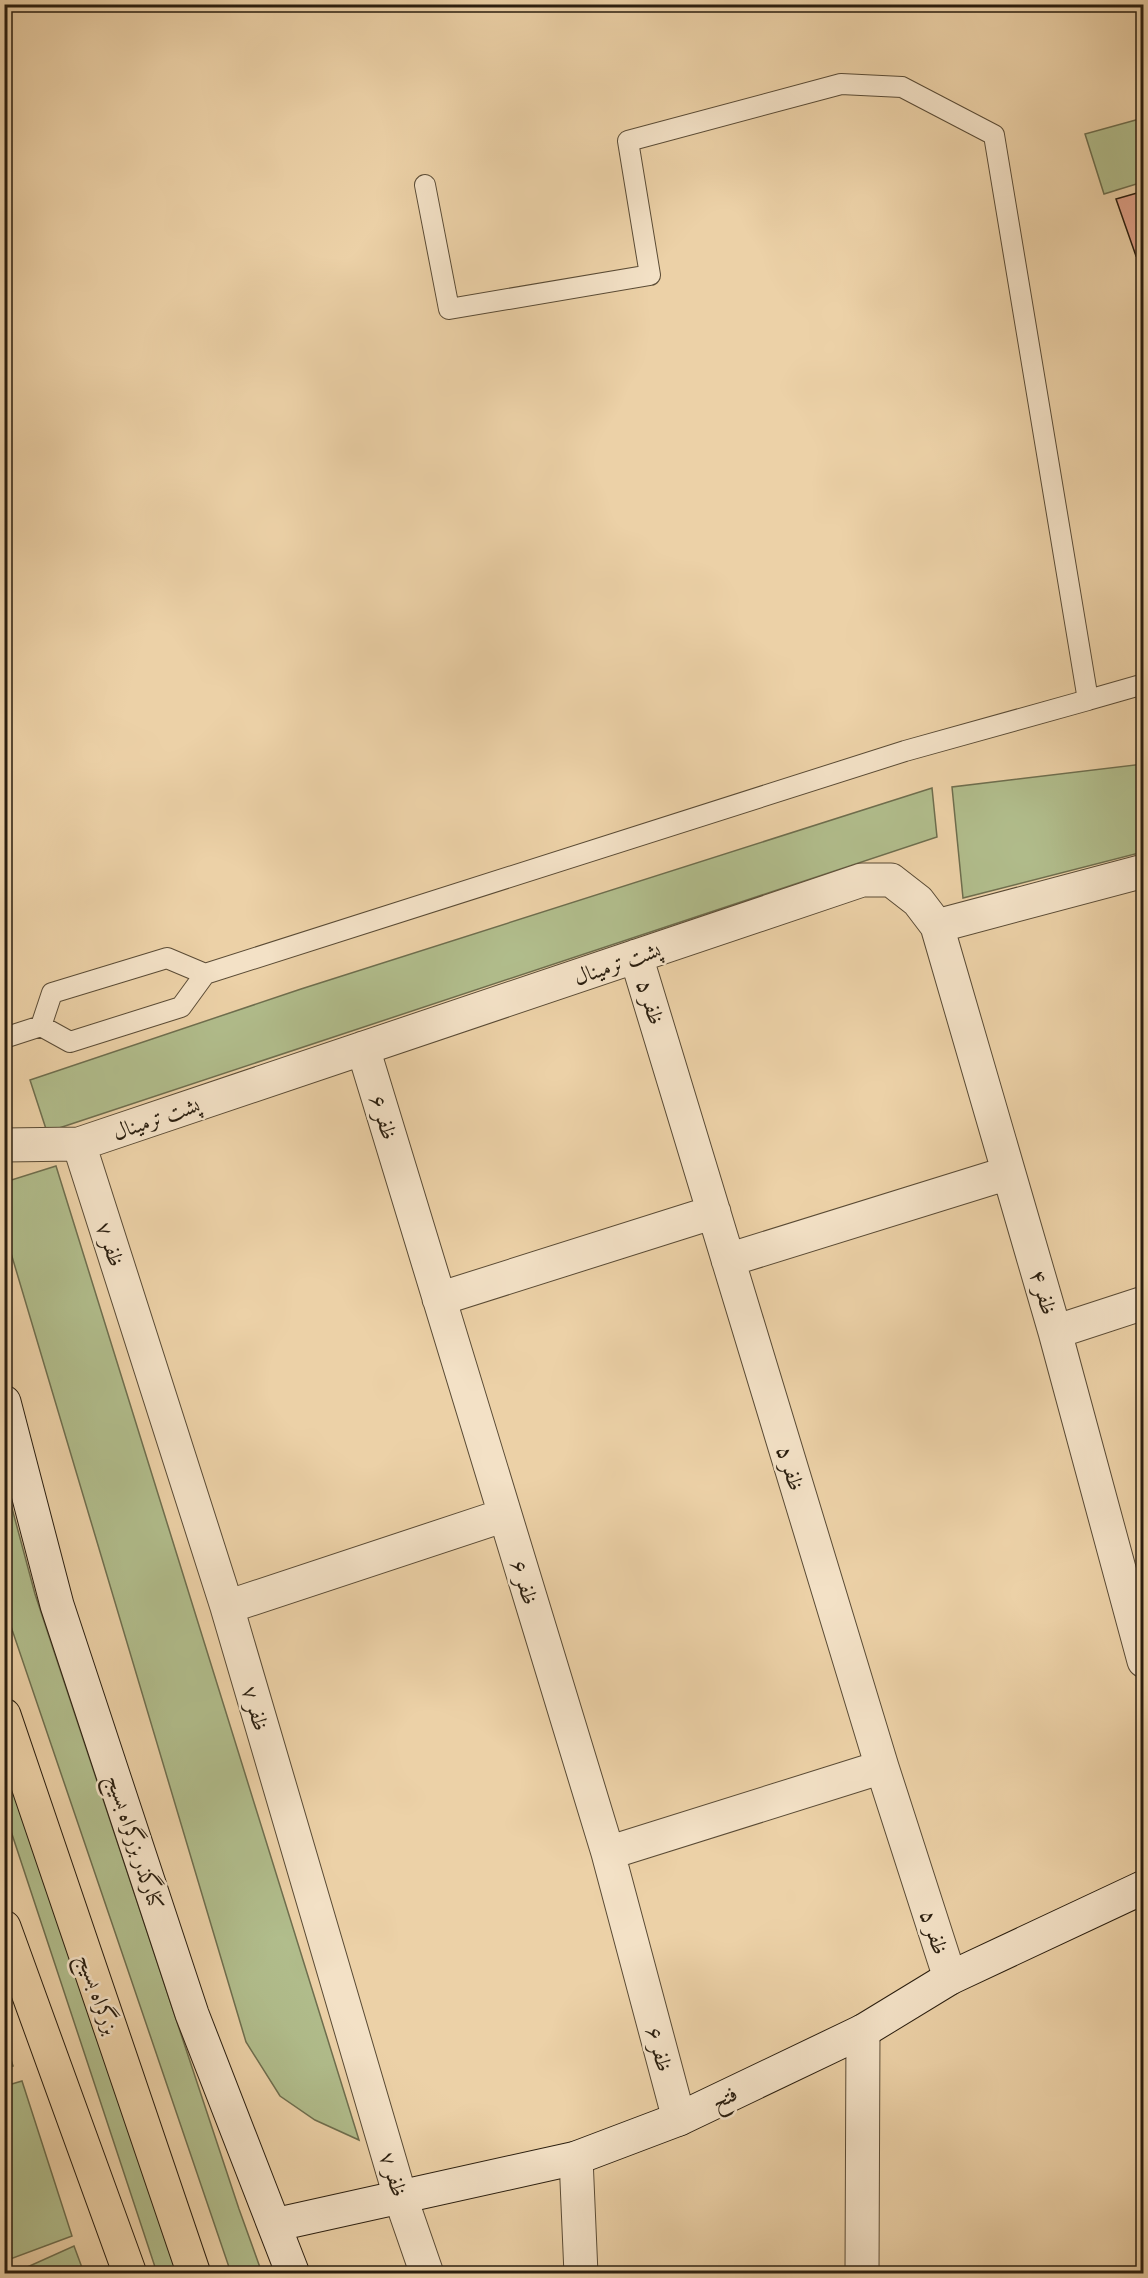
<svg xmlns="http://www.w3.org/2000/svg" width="1148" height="2278" font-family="'Libre Bodoni',Amiri,serif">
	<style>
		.green { fill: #b1bd8c; stroke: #6e6e4e; stroke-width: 1.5 }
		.building { fill: #e2a38b; stroke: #2a1e0f; stroke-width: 1.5 }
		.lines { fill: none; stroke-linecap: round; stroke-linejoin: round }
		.lane-casing { stroke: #5a4b35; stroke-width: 22 }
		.street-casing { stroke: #5a4b35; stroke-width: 35 }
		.secondary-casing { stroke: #2a1e0f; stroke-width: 35 }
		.highway-casing { stroke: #2a1e0f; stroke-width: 35 }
		.lane { stroke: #f3e1c6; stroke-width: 20 }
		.street { stroke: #f3e1c6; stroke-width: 33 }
		.secondary { stroke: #f3e1c6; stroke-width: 33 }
		.highway { stroke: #ecd1a7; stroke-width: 33 }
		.labels { text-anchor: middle; stroke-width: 5; stroke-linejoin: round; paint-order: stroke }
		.street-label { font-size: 22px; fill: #2a1e0f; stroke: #f3e1c6 }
	</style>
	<rect width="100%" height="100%" fill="#ecd1a7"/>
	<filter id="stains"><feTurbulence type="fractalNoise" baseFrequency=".00333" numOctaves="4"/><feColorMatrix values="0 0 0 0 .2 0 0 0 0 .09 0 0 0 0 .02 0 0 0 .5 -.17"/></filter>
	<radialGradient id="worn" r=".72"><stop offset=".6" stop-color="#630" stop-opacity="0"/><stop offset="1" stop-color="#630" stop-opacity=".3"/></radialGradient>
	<path class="green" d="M1143 118V182L1104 194 1085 134Z
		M1143 764V852L963 898 952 787Z
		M932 788 937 837 47 1132 30 1080 301 989Z
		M56 1166 359 2140 315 2120 280 2096 246 2042 5 1233V1182Z
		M5 1482 35 1594 239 2209 262 2273H231L5 1609Z
		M4 1740 180 2273H157L5 1813Z
		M4 2038 13 2066 5 2068H4Z
		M22 2081 72 2236 5 2261V2086Z
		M74 2246 84 2273H14Z"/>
	<path class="building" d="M1144 191V253L1136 256 1116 199Z"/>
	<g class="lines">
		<g class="lane-casing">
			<path id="lane" d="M425 185 449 309 650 275 628 141 841 84 902 87 994 135 1088 700 1144 684
				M41 1026 52 993 167 958 205 974
				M4 1038 41 1026 70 1042 181 1007 205 974 905 751 1088 700"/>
		</g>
		<g class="street-casing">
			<path id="street" d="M937 926 1055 1332 1144 1661
				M636 956 882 1767 950 1978
				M363 1048 608 1853 679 2119
				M79 1144 227 1607 400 2196 427 2274
				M4 1145 79 1144 862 880H891L918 901 937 926 1144 871
				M728 1260 1008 1173
				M439 1299 714 1212
				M1055 1332 1144 1303
				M227 1607 505 1515
				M608 1853 882 1767
				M576 2158 581 2274
				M862 2274 863 2031"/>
		</g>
		<g class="secondary-casing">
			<path id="secondary" d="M4 1402 57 1605 192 2014 293 2274
				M274 2225 576 2158 679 2119 863 2031 950 1978 1144 1887"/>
		</g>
		<g class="highway-casing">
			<path id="highway" d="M4 1715 194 2274
				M4 1927 130 2274"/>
		</g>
		<use href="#lane" class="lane"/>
		<use href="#street" class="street"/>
		<use href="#secondary" class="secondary"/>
		<use href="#highway" class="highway"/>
	</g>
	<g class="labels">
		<g class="street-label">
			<text transform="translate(617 963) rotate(-19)" y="8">پشت ترمینال</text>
			<text transform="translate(651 1002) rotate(73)" y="8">ظفر ۵</text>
			<text transform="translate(384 1117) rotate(73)" y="8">ظفر ۶</text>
			<text transform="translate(156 1118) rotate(-19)" y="8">پشت ترمینال</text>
			<text transform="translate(111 1244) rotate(72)" y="8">ظفر ۷</text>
			<text transform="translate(1044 1292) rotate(74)" y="8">ظفر ۴</text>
			<text transform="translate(791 1468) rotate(73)" y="8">ظفر ۵</text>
			<text transform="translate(525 1582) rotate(73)" y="8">ظفر ۶</text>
			<text transform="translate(256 1708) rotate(74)" y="8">ظفر ۷</text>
			<text transform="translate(136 1842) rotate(72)" y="8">کنارگذر بزرگراه بسیج</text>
			<text transform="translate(935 1932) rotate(72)" y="8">ظفر ۵</text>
			<text transform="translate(99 1994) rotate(71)" y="8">بزرگراه بسیج</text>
			<text transform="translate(660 2049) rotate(75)" y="8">ظفر ۶</text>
			<text transform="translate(724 2097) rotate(-26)" y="8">فتح</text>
			<text transform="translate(394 2174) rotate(73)" y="8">ظفر ۷</text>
		</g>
	</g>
	<rect width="1148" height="2278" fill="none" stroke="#ecd1a7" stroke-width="24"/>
	<rect x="6" y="6" width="1136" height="2266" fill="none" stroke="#2a1e0f" stroke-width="3"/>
	<rect x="12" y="12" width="1124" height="2254" fill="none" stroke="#2a1e0f" stroke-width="1.5"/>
	<rect width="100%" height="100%" filter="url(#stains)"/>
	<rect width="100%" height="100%" fill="url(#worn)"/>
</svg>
